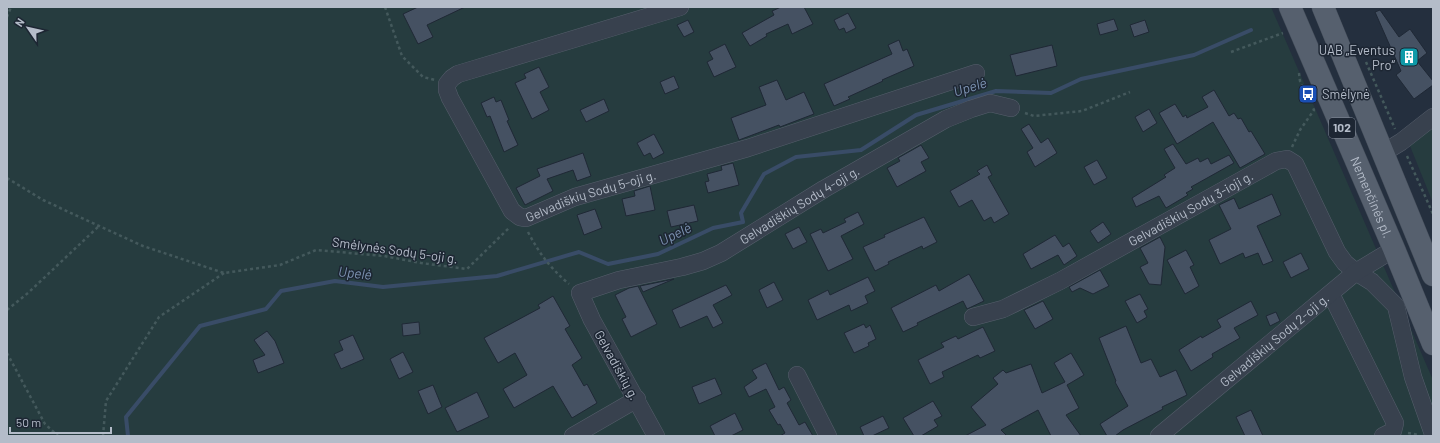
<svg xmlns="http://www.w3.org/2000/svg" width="1440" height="443" font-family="Barlow,sans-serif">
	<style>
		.green { fill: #263c3f }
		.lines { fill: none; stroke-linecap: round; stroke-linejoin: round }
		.stream { stroke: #394c67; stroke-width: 4 }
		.building { fill: #455162; stroke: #1f2835 }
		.minor-casing { stroke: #565f6c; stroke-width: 18 }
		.major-casing { stroke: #414a57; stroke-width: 23 }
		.path { stroke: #44595c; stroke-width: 2.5; stroke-dasharray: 3 3; stroke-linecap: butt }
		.minor { stroke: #38414e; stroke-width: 17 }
		.major { stroke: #56606e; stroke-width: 22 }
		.labels { text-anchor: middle; stroke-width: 3; stroke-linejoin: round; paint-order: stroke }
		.shield { fill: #1d2633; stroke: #878f9c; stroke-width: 1 }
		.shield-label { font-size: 12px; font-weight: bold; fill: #b4bcc9 }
		.poi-label { font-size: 13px; fill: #b4bcc9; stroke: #1d2633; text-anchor: end }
		.street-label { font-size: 13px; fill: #b4bcc9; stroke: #1d2633 }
		.water-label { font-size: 14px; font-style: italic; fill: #7c92b1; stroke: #1d2633 }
	</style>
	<rect width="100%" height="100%" fill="#242f3e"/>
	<path class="green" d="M7 7H1271L1433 380V436H7Z
		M1433 123V203L1408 141Z"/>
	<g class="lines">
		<path class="stream" d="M128 436 126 417 200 326 266 309 281 291 335 281 383 287 497 276 579 252 608 264 658 254 713 228 743 222 741 213 764 174 796 157 861 150 916 115 996 91 1051 93 1081 79 1194 55 1251 30"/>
	</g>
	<path class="building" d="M418 7H465L427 25 433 37 418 44 403 14Z
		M781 7H804L813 24 792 34 788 24 766 34 767 36 750 46 742 33 774 15 772 11Z
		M1380 10 1399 37 1410 29 1427 53 1417 61 1433 81V85L1414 99 1396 75 1401 71 1375 12Z
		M848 13 856 28 846 33 844 28 839 30 834 20Z
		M1114 19 1118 30 1100 35 1097 24Z
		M688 20 694 32 684 37 677 25Z
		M1145 20 1149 32 1134 37 1130 25Z
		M899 40 903 51 907 49 914 66 882 80 883 81 848 97 850 99 834 106 824 84 892 54 888 45Z
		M725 44 736 67 714 77 707 62 713 59 709 52Z
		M1052 45 1057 66 1016 76 1010 55Z
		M539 67 549 87 540 92 549 110 532 119 515 83 526 78 524 74Z
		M674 76 679 88 665 94 660 82Z
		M777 80 786 100 804 92 814 114 780 127 779 125 739 140 731 118 766 105 759 87Z
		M1214 90 1229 116 1234 113 1238 119 1241 118 1249 132 1251 131 1265 154 1240 168 1213 122 1177 144 1159 113 1175 104 1183 117 1186 115 1187 118 1208 107 1202 97Z
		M494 97 496 102 501 100 509 120 507 121 518 145 504 152 490 116 487 117 481 103Z
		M604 99 609 111 586 122 580 110Z
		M1149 109 1157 123 1143 132 1135 117Z
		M1029 124 1041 143 1048 138 1057 153 1035 167 1027 152 1033 148 1021 129Z
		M654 134 664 153 653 159 650 153 644 156 637 143Z
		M1173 144 1186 164 1198 158 1200 162 1208 158 1211 164 1229 155 1234 163 1191 187 1193 189 1186 193 1188 195 1166 208 1159 196 1136 207 1132 198 1166 177 1164 175 1175 168 1164 149Z
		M921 145 929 158 921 162 926 171 897 187 887 168 900 161 898 158Z
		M583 153 591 176 577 181 573 170 547 179 553 191 525 205 516 188 540 176 537 169Z
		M1097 160 1107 178 1094 185 1084 167Z
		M733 163 739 185 708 193 705 182 709 181 707 174 722 170 721 166Z
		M987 165 992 175 988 177 1009 214 994 223 991 217 984 221 972 200 959 207 950 191 980 174 977 171Z
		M650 186 655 210 626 216 622 199 635 196 634 191Z
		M1272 194 1281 215 1257 226 1273 261 1263 265 1258 253 1245 258 1243 253 1220 264 1209 240 1231 229 1219 205 1234 198 1239 209Z
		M694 205 698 221 671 227 667 211Z
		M595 209 602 228 584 235 577 215Z
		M858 212 864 224 841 236 853 259 828 271 810 234 821 229 823 233 846 222 844 219Z
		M924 217 937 242 923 249 922 246 888 262 889 264 875 271 863 247 885 237 884 235Z
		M1103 222 1111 234 1098 243 1090 231Z
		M799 227 807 242 793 249 785 234Z
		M1055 235 1063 247 1069 243 1077 256 1064 265 1058 255 1031 269 1023 254Z
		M1160 237 1165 247 1161 285 1149 284 1140 267 1148 263 1140 248Z
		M1186 250 1194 265 1190 267 1199 286 1185 294 1167 260Z
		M1301 253 1309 269 1291 278 1283 262Z
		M1100 270 1109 286 1093 294 1080 288 1072 292 1069 287Z
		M969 274 984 301 967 309 963 301 917 323 918 325 903 332 891 308 936 285 939 291Z
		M868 277 875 291 865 296 868 303 851 311 849 305 817 320 808 300 828 290 830 295Z
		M674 279 643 292 640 286Z
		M774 282 783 300 767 308 759 290Z
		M726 285 732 295 713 305 723 323 713 328 707 316 680 328 672 310Z
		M638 286 657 324 631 337 622 319 626 317 615 295 629 288Z
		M1140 294 1148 309 1144 311 1147 317 1137 323 1125 301Z
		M553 296 570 326 565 329 582 358 572 365 584 386 587 384 597 403 572 418 553 386 514 408 503 389 527 375 515 353 498 363 484 338 540 308 538 305Z
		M1043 301 1053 319 1035 329 1024 310Z
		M1251 301 1258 315 1234 328 1240 338 1212 354 1213 357 1191 371 1179 350 1201 336 1202 338 1221 327 1217 320Z
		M1276 312 1280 321 1270 326 1266 316Z
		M419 322 420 334 403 336 402 324Z
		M864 324 866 328 870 325 876 339 868 343 869 346 854 353 844 333Z
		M1126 326 1141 363 1151 359 1160 377 1176 370 1187 395 1162 407 1163 409 1123 430 1115 436H1107L1100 424 1128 406 1115 382 1116 381 1099 338Z
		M983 327 995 351 980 358 978 355 942 372 944 377 930 384 918 360 944 347 941 343 956 336 958 339Z
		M267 331 275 341 284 363 258 373 253 360 265 355 254 340Z
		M353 335 364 359 341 369 334 354 343 350 339 341Z
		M403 352 413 372 399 379 390 359Z
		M1071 353 1084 375 1067 385 1079 408 1066 415 1081 436H1051L1038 410 1001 430 1007 436H965L986 425 971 407 998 384 993 378 1003 370 1006 373 1031 364 1042 393 1065 382 1054 363Z
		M766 363 779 390 784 387 791 400 787 403 799 425 805 422 813 436H780L785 433 780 424 778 425 769 410 775 407 766 389 749 397 744 387 757 378 752 370Z
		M715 378 722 394 699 404 692 387Z
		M433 385 442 407 428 414 418 391Z
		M477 392 489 417 457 432 445 408Z
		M933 401 942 416 934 420 938 426 921 436H914L903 418Z
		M1251 410 1263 436H1245L1236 417Z
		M735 413 743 430 731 436H715L710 426Z
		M883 416 889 428 872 436H864L860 427Z"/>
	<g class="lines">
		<g class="minor-casing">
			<g id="minor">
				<path id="s1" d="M680 7 458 74 452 78 447 84V90L450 98 512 211 520 217 526 218 575 197 748 148 976 73"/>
				<path d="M1383 153 1401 142 1433 117"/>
				<path d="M1331 294 1395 423 1393 431 1383 436"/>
				<path id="s2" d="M973 317 1003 309 1060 281 1276 161 1287 159 1295 164 1337 252 1345 263 1356 272 1372 282 1396 306 1413 377 1433 434"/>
				<path d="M797 375 828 436"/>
				<path d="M573 436 637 399"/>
				<path id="s3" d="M656 436 592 320 580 293 619 280 682 267 703 261 721 253 824 189 946 119 971 109 990 103 1011 108"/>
				<path id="s4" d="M1159 436 1356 272 1394 249"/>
			</g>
		</g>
		<g class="major-casing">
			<g id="major">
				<path id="s5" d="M1290 7 1394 249 1433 344"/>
				<path d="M1323 7 1433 275"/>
			</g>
		</g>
		<path class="path" d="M385 7 402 56 423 77 435 80
			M7 17 11 7
			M1231 52 1283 33
			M1366 62 1395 129
			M1299 73 1300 81 1310 102
			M1025 113 1034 116 1082 111 1130 92
			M1292 147 1300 130 1314 110 1313 108
			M1407 156 1433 214
			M7 178 43 200 99 226 143 246 224 273 280 265 316 250 384 256 421 263 467 269 510 227
			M528 232C539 253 550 268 569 284
			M7 310 28 293 99 226
			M7 353 45 424 58 436
			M1408 433 1419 435
			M103 436 106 401 159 317 224 273"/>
		<use href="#minor" class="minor"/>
		<use href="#major" class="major"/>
	</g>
	<defs>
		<g id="building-square" transform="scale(1)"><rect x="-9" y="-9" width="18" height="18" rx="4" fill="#0f9aa8" stroke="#1d2633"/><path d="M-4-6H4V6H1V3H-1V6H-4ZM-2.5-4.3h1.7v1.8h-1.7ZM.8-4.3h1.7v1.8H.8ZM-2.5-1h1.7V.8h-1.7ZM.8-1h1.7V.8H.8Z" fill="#fff"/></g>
		<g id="bus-square" transform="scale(1)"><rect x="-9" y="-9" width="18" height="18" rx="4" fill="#1a4fb4" stroke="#1d2633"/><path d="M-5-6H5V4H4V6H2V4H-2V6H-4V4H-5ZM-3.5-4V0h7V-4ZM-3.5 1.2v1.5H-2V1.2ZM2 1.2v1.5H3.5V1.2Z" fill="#fff"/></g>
	</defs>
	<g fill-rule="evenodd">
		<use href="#building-square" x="1409" y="57"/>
		<use href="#bus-square" x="1308" y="94"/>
	</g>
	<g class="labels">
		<rect class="shield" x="1329" y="118" width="26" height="20" rx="3"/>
		<g class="shield-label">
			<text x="1342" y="132">102</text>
		</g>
		<g class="poi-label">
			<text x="1395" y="55">UAB „Eventus<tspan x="1395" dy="15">Pro“</tspan></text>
			<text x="1322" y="99" text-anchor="start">Smėlynė</text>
		</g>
		<g class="street-label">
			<text dy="5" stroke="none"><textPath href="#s1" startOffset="475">Gelvadiškių Sodų 5-oji g.</textPath></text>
			<text dy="5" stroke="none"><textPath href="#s5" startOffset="207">Nemenčinės pl.</textPath></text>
			<text dy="5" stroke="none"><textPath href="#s3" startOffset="401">Gelvadiškių Sodų 4-oji g.</textPath></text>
			<text dy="5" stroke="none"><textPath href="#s2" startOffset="244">Gelvadiškių Sodų 3-ioji g.</textPath></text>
			<text transform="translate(395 250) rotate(8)" y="5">Smėlynės Sodų 5-oji g.</text>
			<text dy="5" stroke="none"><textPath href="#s4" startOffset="150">Gelvadiškių Sodų 2-oji g.</textPath></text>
			<text transform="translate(617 365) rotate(61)" y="5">Gelvadiškių g.</text>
		</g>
		<g class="water-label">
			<text transform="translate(970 87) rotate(-17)" y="5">Upelė</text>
			<text transform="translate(675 234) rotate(-26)" y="5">Upelė</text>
			<text transform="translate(355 273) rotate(6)" y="5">Upelė</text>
		</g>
	</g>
	<rect width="1440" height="443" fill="none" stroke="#b4bcc9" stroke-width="16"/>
	<g transform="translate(28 28) rotate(304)" stroke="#1d2633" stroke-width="3" paint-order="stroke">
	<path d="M0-3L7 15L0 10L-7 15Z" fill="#b4bcc9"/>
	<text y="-6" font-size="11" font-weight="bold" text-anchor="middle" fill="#b4bcc9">N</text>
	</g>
	<path d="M10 427v6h101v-6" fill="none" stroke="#b4bcc9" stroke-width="2"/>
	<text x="16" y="427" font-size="12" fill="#b4bcc9" stroke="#1d2633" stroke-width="3" paint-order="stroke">50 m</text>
</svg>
